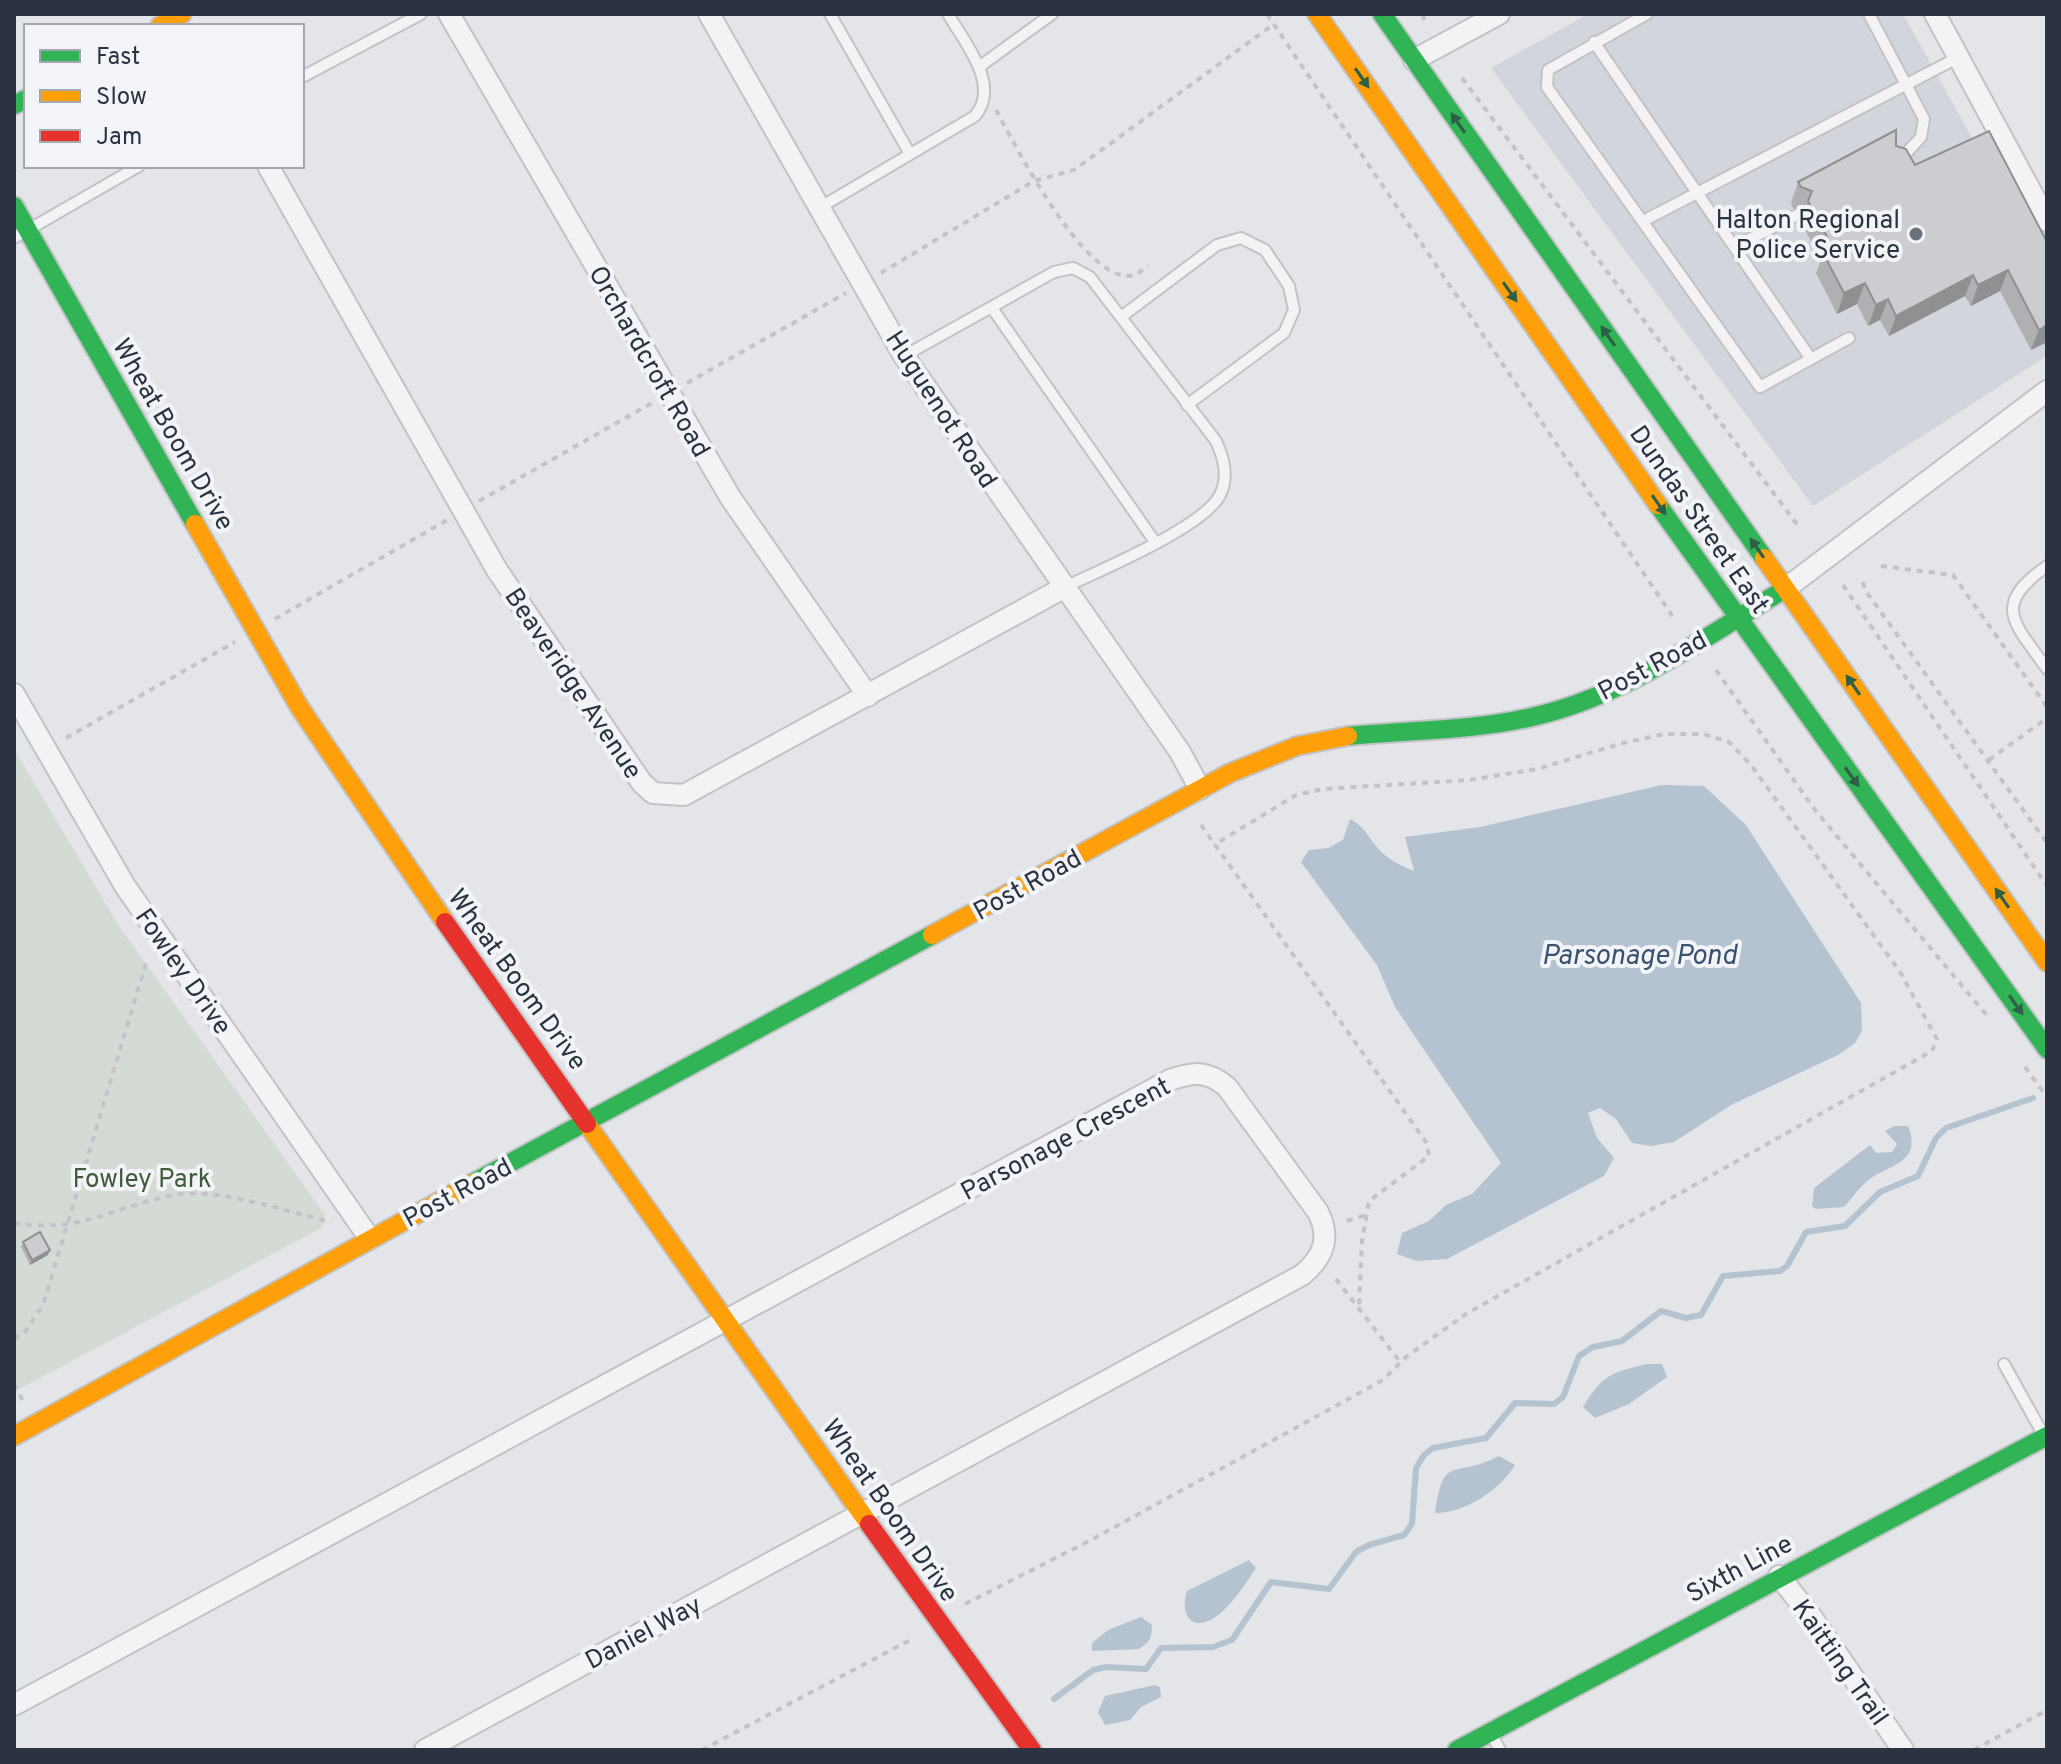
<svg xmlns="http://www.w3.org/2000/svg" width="2061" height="1764" font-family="Overpass,sans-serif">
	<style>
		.built { fill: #d2d5db }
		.green { fill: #d4dbd4 }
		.water { fill: #b5c2d0 }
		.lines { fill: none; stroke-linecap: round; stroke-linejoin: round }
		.stream { stroke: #b5c2d0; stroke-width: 6 }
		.lane-casing { stroke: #c2c3c6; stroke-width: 14 }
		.street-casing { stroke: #c2c3c6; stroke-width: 24 }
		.fast-casing { stroke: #c2c3c6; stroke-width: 22 }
		.slow-casing { stroke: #c2c3c6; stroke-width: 22 }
		.jam-casing { stroke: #c2c3c6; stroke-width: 22 }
		.path { stroke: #c3c3c8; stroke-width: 4; stroke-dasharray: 6 6; stroke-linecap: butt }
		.lane { stroke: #f3f3f5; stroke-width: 10 }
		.street { stroke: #f3f3f5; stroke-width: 20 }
		.fast { stroke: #30b455; stroke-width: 18 }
		.slow { stroke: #ff9f0a; stroke-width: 18 }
		.jam { stroke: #e5322d; stroke-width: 18 }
		.wall { fill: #afb0b3 }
		.shaded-wall { fill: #8f9092 }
		.building { fill: #cccdd0; stroke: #8f9092; stroke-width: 2 }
		.oneway { fill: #2d6047 }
		.poi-dot { fill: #6c717b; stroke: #f2f4f7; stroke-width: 3 }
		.labels { text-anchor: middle; stroke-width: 8; stroke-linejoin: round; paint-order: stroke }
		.poi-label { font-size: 26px; fill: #2c3340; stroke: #f2f4f7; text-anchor: end }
		.street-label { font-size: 26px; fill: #2c3340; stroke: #f2f4f7 }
		.park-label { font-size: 26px; fill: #405b3a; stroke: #f2f4f7 }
		.water-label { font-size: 28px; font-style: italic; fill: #395271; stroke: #f2f4f7 }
	</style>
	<rect width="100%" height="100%" fill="#e3e5e8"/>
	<path class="built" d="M1588 14H1903L2047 272V356L1813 506 1491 68Z"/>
	<path class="green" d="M14 749 119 926 325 1215 323 1227 14 1392Z"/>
	<path class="water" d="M1662 785 1704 786 1746 825 1861 1003 1862 1031 1855 1043 1838 1055 1731 1105 1674 1142 1651 1146 1632 1143 1616 1119 1600 1108 1588 1113 1597 1138 1614 1158 1604 1176 1447 1259 1417 1261 1397 1254 1402 1233 1429 1221 1446 1205 1472 1194 1501 1163 1395 1007 1377 965 1301 862 1309 850 1328 848 1343 840 1350 819C1365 827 1366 834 1376 846 1386 859 1400 865 1414 871L1405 837 1480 827Z
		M1894 1126H1908C1922 1162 1892 1164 1871 1178 1861 1185 1852 1198 1844 1207L1816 1209 1812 1206 1814 1188 1870 1145 1876 1153 1892 1152 1897 1144 1885 1131Z
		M1647 1364H1662L1667 1377 1629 1404 1595 1418 1583 1407C1603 1374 1611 1373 1647 1364Z
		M1499 1456 1515 1465C1499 1491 1465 1513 1435 1513 1444 1452 1452 1480 1499 1456Z
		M1249 1560 1256 1568C1246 1583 1230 1608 1214 1618 1190 1633 1180 1612 1187 1591Z
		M1141 1617 1152 1625C1152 1637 1150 1642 1139 1649L1092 1651V1643L1108 1630Z
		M1155 1685 1160 1687 1161 1697 1141 1707 1130 1720 1105 1725 1098 1712 1105 1696Z"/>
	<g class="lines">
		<path class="stream" d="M1054 1699 1093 1670 1106 1667 1146 1669 1161 1648 1213 1647 1232 1640 1271 1582 1329 1589 1356 1552 1369 1545 1404 1535 1412 1524 1416 1468 1424 1455 1433 1448 1486 1438 1515 1403 1554 1404 1563 1397 1579 1356 1593 1347 1622 1341 1661 1311 1686 1318 1701 1315 1723 1276 1780 1271 1787 1266 1806 1232 1845 1226 1880 1192 1918 1176 1936 1138 1946 1128 2033 1098"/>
		<g class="lane-casing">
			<path id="lane" d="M830 14 910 154
				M1647 14 1548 70 1547 87 1760 387 1849 338
				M1869 14 1924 119 1921 137 1900 160
				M1594 42 1811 359
				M979 67 1052 14
				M302 77 421 14
				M819 208 975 116C1001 85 965 43 948 14
				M1645 220 1959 57
				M14 238 139 166
				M1734 247 1797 215
				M992 308 1155 542
				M1121 317 1217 245 1241 238 1265 250 1289 286 1294 310 1284 333 1187 405
				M904 356 1054 272 1073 268 1090 277 1216 441C1224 459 1229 477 1220 495 1204 527 1100 570 1065 587
				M2047 566C1990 606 2015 623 2047 669
				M2004 1364 2044 1436
				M1491 1734 1500 1750"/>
		</g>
		<g class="street-casing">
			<path id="street" d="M449 14 730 497 868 696
				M709 14 904 356 1180 752 1200 789
				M1935 14 2047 221
				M1414 60 1499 14
				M268 166 497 570 642 783 653 793 684 795 1065 587
				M1785 589 2047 391
				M14 694 125 886 370 1239
				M1779 1576 1813 1619 1903 1750
				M14 1705 1170 1080C1193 1072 1207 1070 1227 1087L1318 1212C1331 1238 1324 1257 1302 1275L425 1750"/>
		</g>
		<g class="fast-casing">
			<path id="fast" d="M1382 14 1764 558
				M14 105 26 99
				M14 206 195 524
				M1658 505 2047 1049
				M1348 736C1410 730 1475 731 1536 716 1627 695 1706 636 1785 589
				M473 1183 932 935
				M1457 1750 2047 1436"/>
		</g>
		<g class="slow-casing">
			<path id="slow" d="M1317 14 1658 505
				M160 26 182 14
				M195 524 300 708 445 922
				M1764 558 2047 962
				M932 935 1230 773 1297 746 1348 736
				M587 1124 869 1524
				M14 1436 473 1183"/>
		</g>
		<g class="jam-casing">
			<path id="jam" d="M445 922 587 1124
				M869 1524 1032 1750"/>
		</g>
		<path class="path" d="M1267 14 1675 620
			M1423 14 1424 21
			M1462 78 1799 527
			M996 110C1016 147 1081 274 1127 276 1135 277 1142 270 1149 266
			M881 273 1034 181 1074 170 1274 24
			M687 383 846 293
			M479 501 652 403
			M1881 566 1953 575 2047 707
			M1863 582 1865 590 2047 843
			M1843 585 2047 886
			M275 619 447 520
			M1716 670 1815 810 1989 1018
			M66 738 235 642
			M1989 760 2047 718
			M1201 825 1426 1142 1429 1156 1369 1201 1362 1241 1359 1307
			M2025 1067 2047 1097
			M1347 1221 1366 1215
			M14 1223C81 1234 114 1206 175 1195 219 1187 286 1212 331 1222
			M1336 1279 1401 1363
			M14 1339 25 1332 43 1305 147 960
			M14 1384 24 1403
			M965 1604 1091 1540 1383 1380 1406 1357 1466 1314 1932 1051 1937 1039 1900 972 1751 765 1729 742 1703 734H1665L1623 743 1537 769 1469 780 1323 789 1296 795 1214 845
			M702 1750 912 1639
			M1974 1750 2047 1710"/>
		<use href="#lane" class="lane"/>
		<use href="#street" class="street"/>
		<use href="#fast" class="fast"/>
		<use href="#slow" class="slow"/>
		<use href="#jam" class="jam"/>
	</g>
	<path class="wall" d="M1896 146 1915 165 2047 242V342L2031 350 2000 291 1971 306 1965 296 1889 336 1880 320 1868 326 1857 304 1837 314 1816 273 1821 260 1801 222 1804 212 1793 208 1791 203 1798 182Z
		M23 1242 48 1255 30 1265 21 1247Z"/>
	<path class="shaded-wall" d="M2008 270 2000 291 1971 306 1978 285Z
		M1973 275 1965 296 1889 336 1896 316Z
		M1865 283 1857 304 1837 314 1844 293Z
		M1888 299 1880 320 1868 326 1876 305Z
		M2047 325V342L2031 350 2039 330Z
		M50 1250 48 1255 30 1265 32 1260Z"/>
	<path class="building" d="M1896 130V146L1906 149 1915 165 1989 131 2047 242V325L2039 330 2008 270 1978 285 1973 275 1896 316 1888 299 1876 305 1865 283 1844 293 1823 253 1833 248 1808 201 1812 191 1801 187 1798 182Z
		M40 1232 50 1250 32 1260 23 1242Z"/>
	<defs><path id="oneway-solid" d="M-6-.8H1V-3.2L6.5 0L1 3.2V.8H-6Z" transform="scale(2)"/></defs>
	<g class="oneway">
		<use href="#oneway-solid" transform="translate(1362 78) rotate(55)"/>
		<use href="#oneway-solid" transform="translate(1458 123) rotate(-125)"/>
		<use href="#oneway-solid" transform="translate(1510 292) rotate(55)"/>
		<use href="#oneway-solid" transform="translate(1608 336) rotate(-125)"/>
		<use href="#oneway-solid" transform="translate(1659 505) rotate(55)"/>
		<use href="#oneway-solid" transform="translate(1757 548) rotate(-125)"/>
		<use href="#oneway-solid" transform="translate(1853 685) rotate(-125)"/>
		<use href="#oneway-solid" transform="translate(1852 777) rotate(54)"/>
		<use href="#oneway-solid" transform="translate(2002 898) rotate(-125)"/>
		<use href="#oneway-solid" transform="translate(2016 1005) rotate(55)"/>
	</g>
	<circle class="poi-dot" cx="1916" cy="234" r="8"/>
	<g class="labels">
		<g class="poi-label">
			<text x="1900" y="228">Halton Regional<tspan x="1900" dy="30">Police Service</tspan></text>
		</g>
		<g class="street-label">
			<text transform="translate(650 361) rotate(60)" y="9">Orchardcroft Road</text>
			<text transform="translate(942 409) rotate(57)" y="9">Huguenot Road</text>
			<text transform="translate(174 434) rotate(60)" y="9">Wheat Boom Drive</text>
			<text transform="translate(1700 519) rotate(55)" y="9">Dundas Street East</text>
			<text transform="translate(1652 665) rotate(-28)" y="9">Post Road</text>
			<text transform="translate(574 683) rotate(56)" y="9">Beaveridge Avenue</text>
			<text transform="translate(1027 884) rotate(-29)" y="9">Post Road</text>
			<text transform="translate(184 971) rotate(55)" y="9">Fowley Drive</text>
			<text transform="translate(518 979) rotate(54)" y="9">Wheat Boom Drive</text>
			<text transform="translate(1065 1138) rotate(-28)" y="9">Parsonage Crescent</text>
			<text transform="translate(457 1192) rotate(-28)" y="9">Post Road</text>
			<text transform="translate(891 1510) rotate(55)" y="9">Wheat Boom Drive</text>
			<text transform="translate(1739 1568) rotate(-28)" y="9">Sixth Line</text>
			<text transform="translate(643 1632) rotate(-28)" y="9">Daniel Way</text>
			<text transform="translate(1841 1662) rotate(55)" y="9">Kaitting Trail</text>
		</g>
		<g class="park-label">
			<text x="142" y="1187">Fowley Park</text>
		</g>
		<g class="water-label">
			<text x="1639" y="964">Parsonage Pond</text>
		</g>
	</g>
	<rect width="2061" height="1764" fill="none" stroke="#2c3340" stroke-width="32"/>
	<rect x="24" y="24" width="280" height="144" fill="#f2f4f7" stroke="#a3a7ae" stroke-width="2"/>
	<rect x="40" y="50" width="40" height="12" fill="#30b455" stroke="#a3a7ae" stroke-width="2"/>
	<text x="96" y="64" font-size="24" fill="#2c3340">Fast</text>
	<rect x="40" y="90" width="40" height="12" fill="#ff9f0a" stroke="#a3a7ae" stroke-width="2"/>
	<text x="96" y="104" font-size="24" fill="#2c3340">Slow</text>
	<rect x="40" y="130" width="40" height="12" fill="#e5322d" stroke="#a3a7ae" stroke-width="2"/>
	<text x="96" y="144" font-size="24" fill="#2c3340">Jam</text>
</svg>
